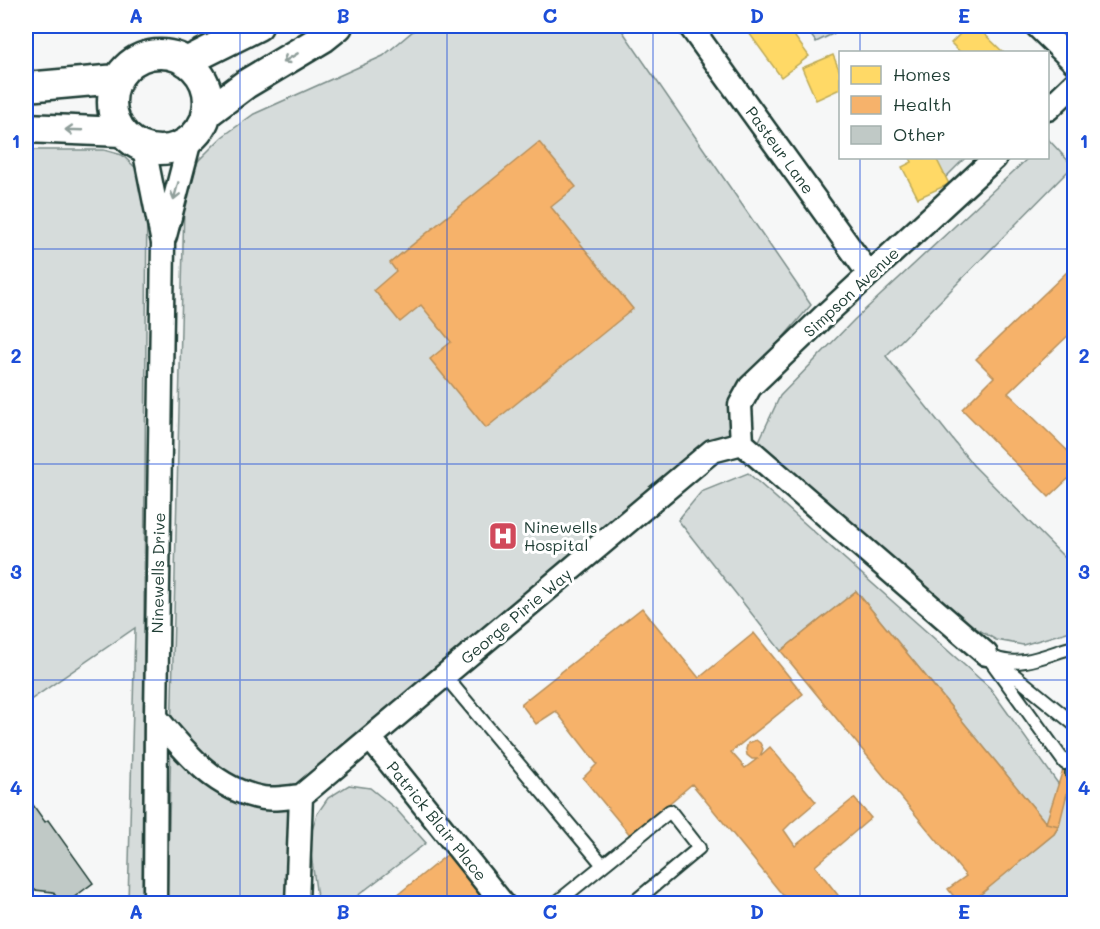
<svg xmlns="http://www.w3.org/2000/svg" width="1100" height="929" font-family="Mali,sans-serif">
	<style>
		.green { fill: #d6dcdb; stroke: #7a8c88; stroke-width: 1.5 }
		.homes { fill: #ffd966; stroke: #bcaa57; stroke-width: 1.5 }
		.health { fill: #f6b26b; stroke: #b68f5a; stroke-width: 1.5 }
		.building { fill: #c0c9c6; stroke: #1f3d34; stroke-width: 1.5 }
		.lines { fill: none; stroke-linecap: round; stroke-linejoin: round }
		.service-casing { stroke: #1f3d34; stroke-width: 16 }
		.minor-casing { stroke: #1f3d34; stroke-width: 27 }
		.tertiary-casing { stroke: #1f3d34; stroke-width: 33 }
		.service { stroke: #fff; stroke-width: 12 }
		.minor { stroke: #fff; stroke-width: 22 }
		.tertiary { stroke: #fff; stroke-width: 28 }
		.oneway { stroke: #8f9e9a }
		.grid { fill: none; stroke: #1d4ed8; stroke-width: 1.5; stroke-opacity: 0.55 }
		.labels { text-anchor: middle; stroke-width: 6; stroke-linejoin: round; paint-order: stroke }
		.street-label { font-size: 16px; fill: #1f3d34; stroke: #fff }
		.poi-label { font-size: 16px; fill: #1f3d34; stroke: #fff; text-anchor: start }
		.neatline { fill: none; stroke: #1d4ed8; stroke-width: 2 }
		.grid-label { font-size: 20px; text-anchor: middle; font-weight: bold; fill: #1d4ed8 }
	</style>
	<rect width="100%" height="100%" fill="#f6f7f7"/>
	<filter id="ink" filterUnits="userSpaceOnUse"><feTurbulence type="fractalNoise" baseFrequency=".0167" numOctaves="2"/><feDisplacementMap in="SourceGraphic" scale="12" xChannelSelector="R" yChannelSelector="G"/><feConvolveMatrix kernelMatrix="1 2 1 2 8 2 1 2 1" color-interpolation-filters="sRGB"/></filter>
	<g filter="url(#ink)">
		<path class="green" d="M419 26H619L811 305 737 391 734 429 363 737 294 786 293 903 167 904 184 205 198 161 222 137 254 114 383 56Z
			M804 26H849L816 42Z
			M1048 139 1073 166 886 356 973 465 1074 567V630L1023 645 996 640 967 623 759 441 780 396 854 320 1028 158H1048Z
			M26 150H104L122 155 139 171 147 193 142 903H128L135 628 26 703Z
			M931 158H965L941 182Z
			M748 473 990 688 1074 806V903H969L1054 834 1059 826 1046 823 856 591 781 651 678 520 701 492Z
			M349 785 370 788 396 809 426 843 348 903 318 904 309 840 317 814 328 798Z"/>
		<path class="homes" d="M744 26H787L809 56 781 77Z
			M968 26H976L1003 52H960L951 43Z
			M833 55 840 72V89L816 100 802 68Z
			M910 158H936L949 184 918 198 902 167 912 162Z"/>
		<path class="health" d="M539 142 576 187 551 207 633 309 486 428 430 359 451 342 421 305 400 322 374 290 396 271 390 263Z
			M1069 270 1074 275V330L1008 393 1074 457V486L1068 479 1049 497 962 409 994 377 976 359Z
			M856 591 1046 823 1059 826 1054 834 969 904H949L955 898 948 889 966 876 781 651Z
			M642 608 699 678 754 633 803 694 731 752 745 768 757 759H752L747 755 746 749 748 743 756 740 760 743 763 749 760 756 770 747 816 802 790 824 784 830 795 846 854 798 871 818 815 866 845 904H790L692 784 631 836 583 778 597 764 556 711 536 724 521 704Z
			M1074 750V768L1072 773 1059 826 1046 823 1065 763Z
			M453 850 498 904H386Z"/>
		<path class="building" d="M26 795 45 822 48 820 93 883 65 904H61L53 892 26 889Z"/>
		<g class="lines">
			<g class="service-casing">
				<path id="service" d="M986 654 1065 763
					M995 658C1022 669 1049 653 1074 647
					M997 661 1074 724
					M445 676 603 865
					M1072 773 1074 777
					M555 904 670 811 699 848 632 904"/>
			</g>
			<g class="minor-casing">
				<path id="minor" d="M690 26 869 274
					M1037 26 1074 62
					M1048 109 1074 84
					M144 148 163 243 156 717 155 904
					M165 236 190 140
					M742 443 740 405 750 387 824 316 995 158
					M156 717C185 752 215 790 263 798 275 800 289 797 301 796L712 451 742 443 986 654
					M370 738 503 904
					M297 904 301 796"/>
			</g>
			<g class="tertiary-casing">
				<path id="tertiary" d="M112 102a48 48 0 1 1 96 0a48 48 0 1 1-96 0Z
					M186 62 258 26
					M26 87 117 79
					M206 114 246 84 323 38 338 26
					M26 128 122 132"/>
			</g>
			<use href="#service" class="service"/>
			<use href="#minor" class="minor"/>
			<use href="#tertiary" class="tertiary"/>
		</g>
		<defs><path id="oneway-shaft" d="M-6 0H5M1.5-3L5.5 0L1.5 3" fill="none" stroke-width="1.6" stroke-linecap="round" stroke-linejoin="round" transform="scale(1.5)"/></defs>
		<g class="oneway">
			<use href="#oneway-shaft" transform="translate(290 58) rotate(149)"/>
			<use href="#oneway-shaft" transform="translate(74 130) rotate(-178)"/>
			<use href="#oneway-shaft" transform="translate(176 191) rotate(105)"/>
		</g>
	</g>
	<path class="grid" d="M240 26V904M447 26V904M653 26V904M860 26V52M860 158V904M26 249H1074M26 464H1074M26 680H1074"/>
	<defs>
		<g id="hospital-square" transform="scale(1.5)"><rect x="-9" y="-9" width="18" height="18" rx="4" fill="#d1495b" stroke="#fff"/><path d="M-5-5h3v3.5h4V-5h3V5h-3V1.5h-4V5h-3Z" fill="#fff"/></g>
	</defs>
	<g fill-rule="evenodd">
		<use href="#hospital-square" x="503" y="536"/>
	</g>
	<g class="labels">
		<g class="street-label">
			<text transform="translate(780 150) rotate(54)" y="6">Pasteur Lane</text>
			<text transform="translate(851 292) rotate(-43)" y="6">Simpson Avenue</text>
			<text transform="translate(158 573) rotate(-89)" y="6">Ninewells Drive</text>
			<text transform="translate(516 616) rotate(-40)" y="6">George Pirie Way</text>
			<text transform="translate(437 821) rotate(51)" y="6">Patrick Blair Place</text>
		</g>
		<g class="poi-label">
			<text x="524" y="533">Ninewells<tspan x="524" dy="18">Hospital</tspan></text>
		</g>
	</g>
	<rect width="1100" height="929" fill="none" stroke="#fff" stroke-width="66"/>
	<rect x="839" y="51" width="210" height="108" fill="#ffffff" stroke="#a5b1ae" stroke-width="1.5"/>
	<rect x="851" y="66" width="30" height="18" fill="#ffd966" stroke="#a5b1ae" stroke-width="1.5"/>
	<text x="893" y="81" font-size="18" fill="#1f3d34">Homes</text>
	<rect x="851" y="96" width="30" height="18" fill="#f6b26b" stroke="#a5b1ae" stroke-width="1.5"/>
	<text x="893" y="111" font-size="18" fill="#1f3d34">Health</text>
	<rect x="851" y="126" width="30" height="18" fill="#c0c9c6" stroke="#a5b1ae" stroke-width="1.5"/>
	<text x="893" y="141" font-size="18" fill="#1f3d34">Other</text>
	<rect x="33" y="33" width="1034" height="863" class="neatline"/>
	<g class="grid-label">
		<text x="136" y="23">A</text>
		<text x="343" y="23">B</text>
		<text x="550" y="23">C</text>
		<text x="757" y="23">D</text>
		<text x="964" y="23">E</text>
		<text x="16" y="148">1</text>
		<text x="1084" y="148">1</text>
		<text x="16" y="363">2</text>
		<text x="1084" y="363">2</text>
		<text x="16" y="579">3</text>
		<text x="1084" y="579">3</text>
		<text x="16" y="795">4</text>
		<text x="1084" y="795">4</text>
		<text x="136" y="919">A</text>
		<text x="343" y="919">B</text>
		<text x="550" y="919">C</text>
		<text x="757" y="919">D</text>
		<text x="964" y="919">E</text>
	</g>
</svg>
